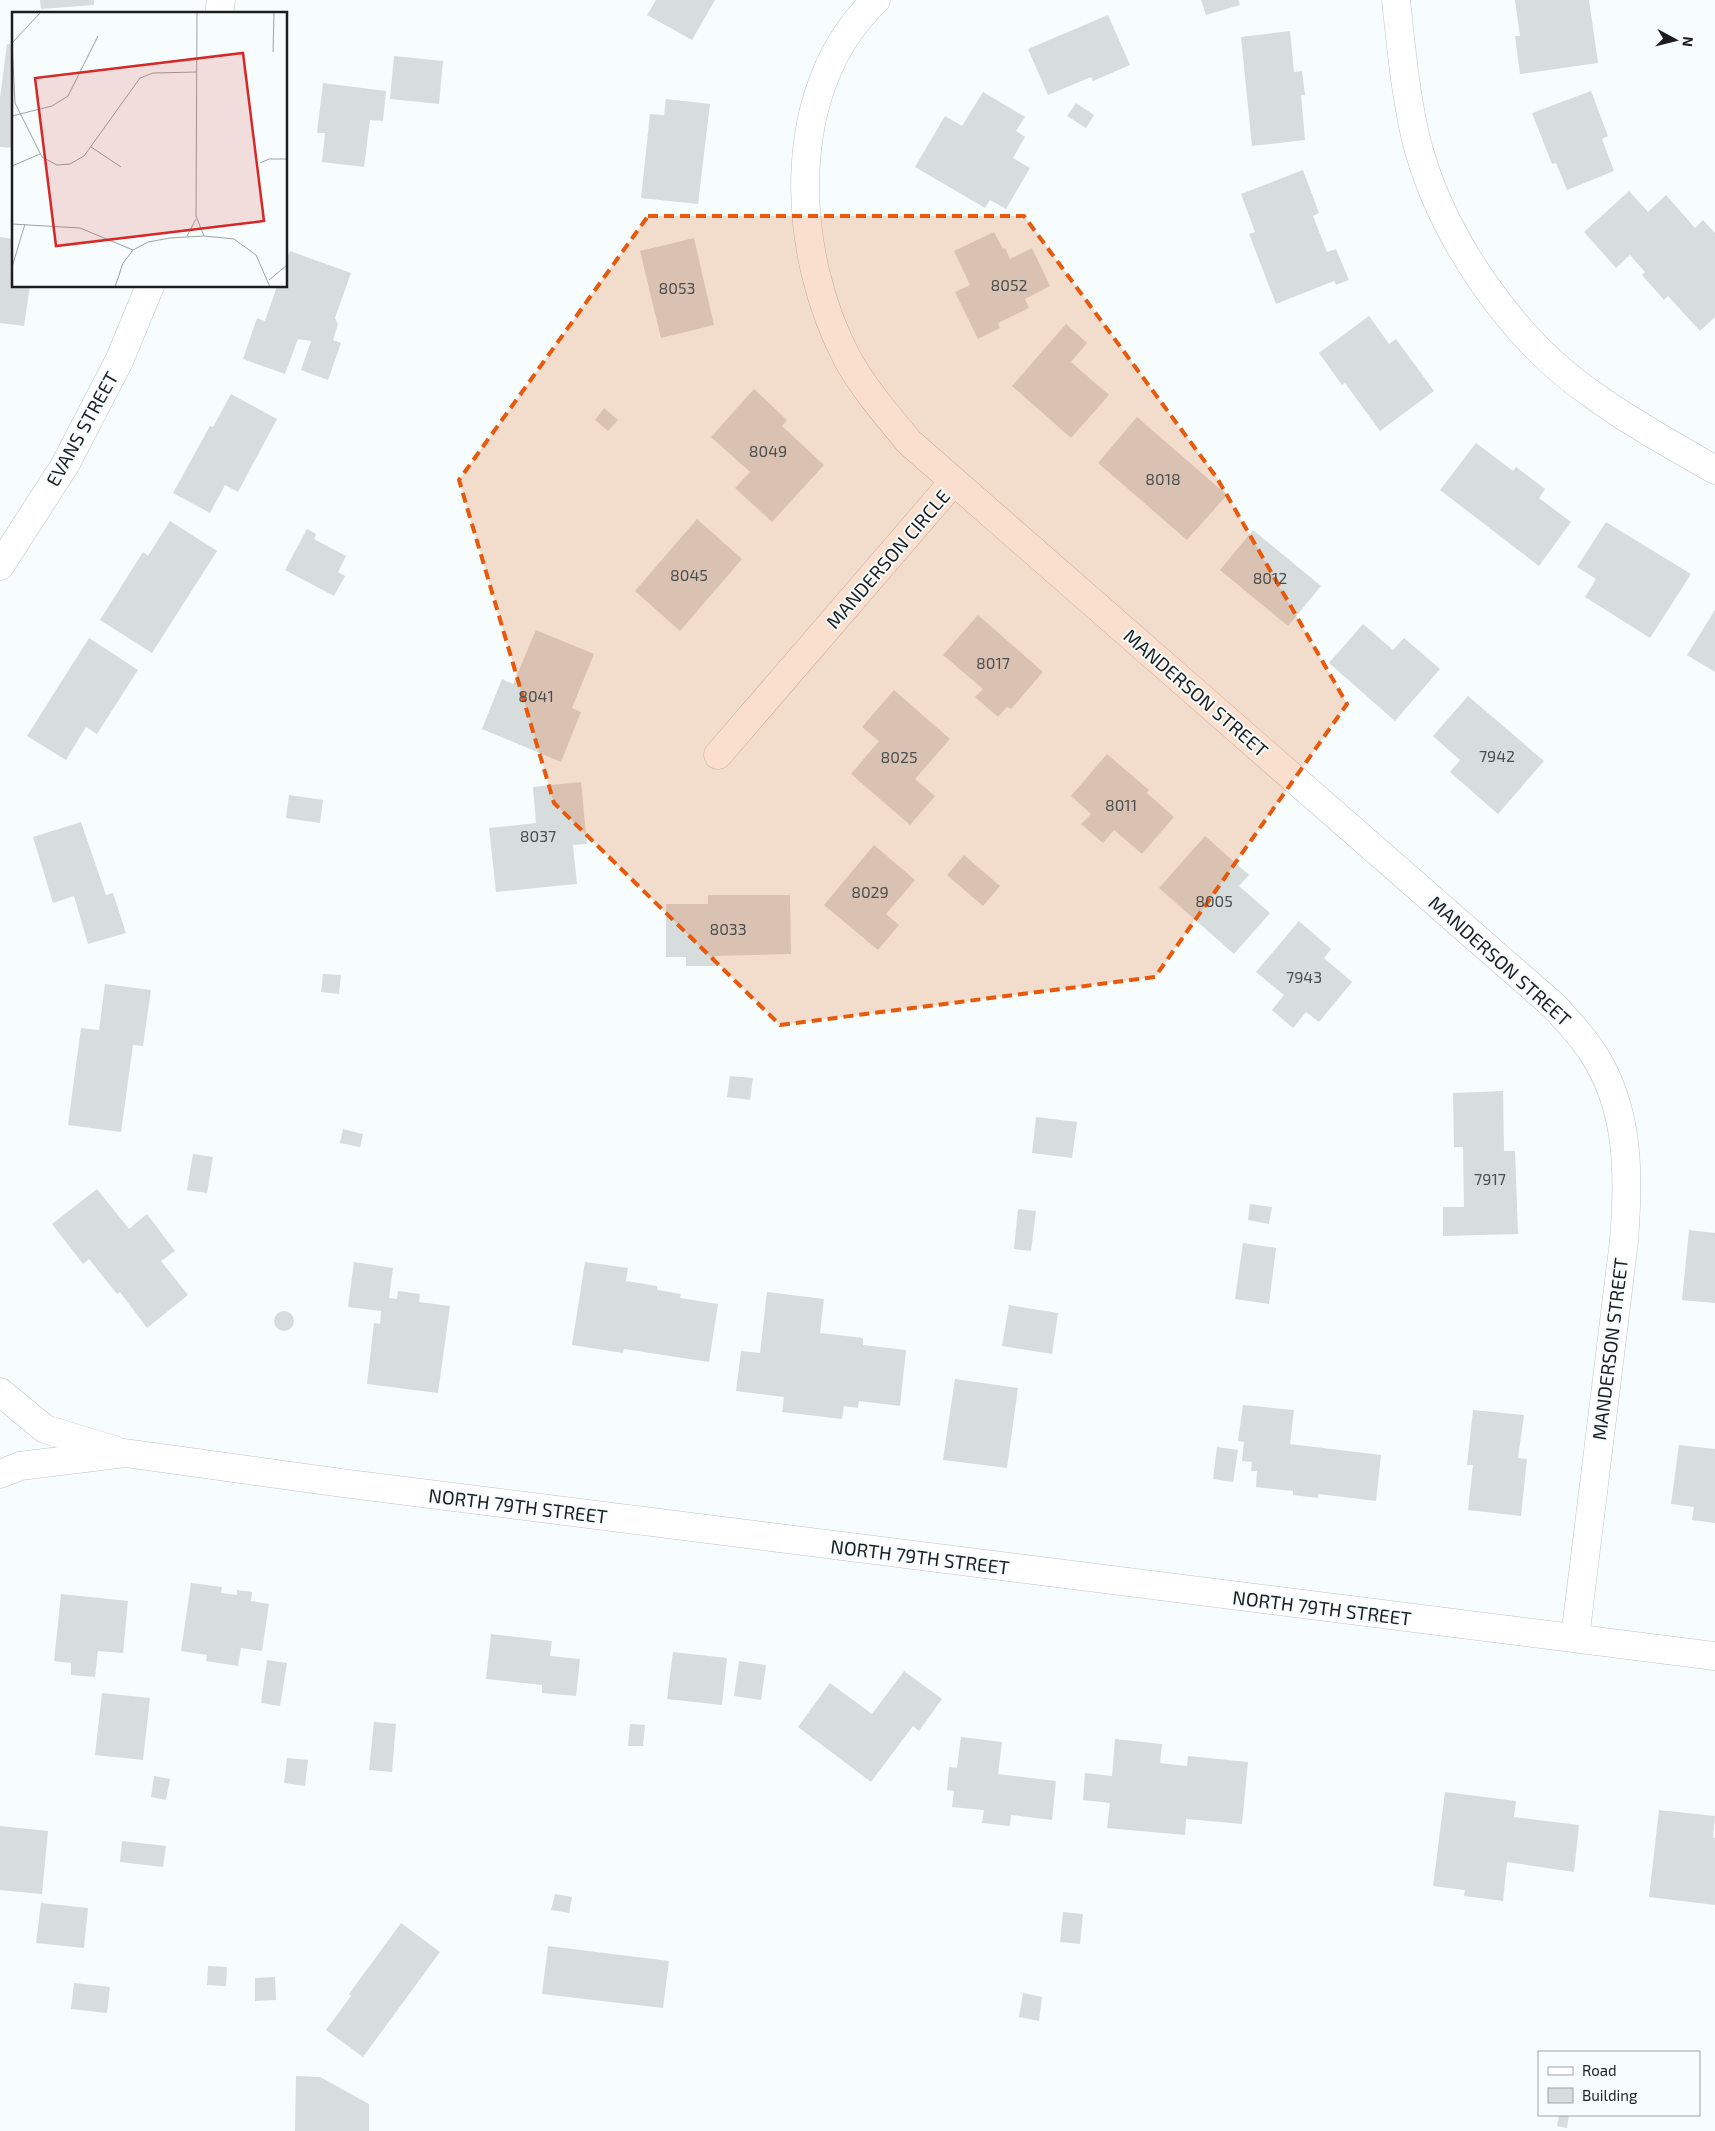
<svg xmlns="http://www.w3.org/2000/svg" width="1715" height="2131" font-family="'Exo 2',sans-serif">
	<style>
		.building { fill: #d7dddd }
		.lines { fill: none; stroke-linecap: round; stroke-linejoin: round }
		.minor-casing { stroke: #bec4c3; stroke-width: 29 }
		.minor { stroke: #fff; stroke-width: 28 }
		.marked { fill: #e8590c; fill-opacity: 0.2; stroke: #e8590c; stroke-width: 4; stroke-dasharray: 10 6; stroke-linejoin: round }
		.labels { text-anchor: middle; stroke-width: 4; stroke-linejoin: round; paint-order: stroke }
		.number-label { font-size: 16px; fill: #4b4e4e }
		.street-label { font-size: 19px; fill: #1c1e1e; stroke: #f6fdfc }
		.inset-road { fill: none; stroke: #9fa4a3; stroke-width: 1 }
		.view { fill: #d62828; fill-opacity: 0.15; stroke: #d62828; stroke-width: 2.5 }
		.inset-edge { fill: none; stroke: #1c1e1e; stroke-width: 2.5 }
	</style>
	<rect width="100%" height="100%" fill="#f6fdfc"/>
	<path class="building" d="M40 0H94V5L41 9Z
		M656 0H715L692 40 647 15Z
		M1201 0H1238L1240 5 1206 15Z
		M1515 0H1589L1598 63 1520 74 1515 36H1520Z
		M1108 15 1130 65 1093 81 1091 77 1048 95 1028 49Z
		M1290 31 1294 72 1302 71 1305 95H1301L1305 140 1252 146 1241 37Z
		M7 44 14 45V148L0 147V98Z
		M394 56 443 61 439 104 390 99Z
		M323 83 386 91 383 121 370 120 364 167 322 162 325 133H317Z
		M1591 91 1608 136 1602 139 1614 171 1567 190 1556 163 1552 164 1532 113Z
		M983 92 1025 117 1016 131 1025 137 1013 158 1030 168 1006 209 990 200 985 208 915 167 945 116 962 126Z
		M666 99 710 104 698 204 641 198 650 114 664 115Z
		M1076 103 1094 115 1086 128 1067 116Z
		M1303 170 1319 213 1313 216 1327 252 1336 249 1349 280 1336 285 1334 281 1276 304 1249 234 1255 232 1241 194Z
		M1629 191 1648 212 1666 195 1695 228 1703 220 1715 233V317L1700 331 1668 296 1664 300 1642 275 1645 272 1630 255 1616 268 1584 232Z
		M994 232 1003 249 1005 248 1010 259 1032 248 1050 286 1025 299 1029 308 998 323 1000 328 978 339 955 292 970 285 954 251Z
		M0 237 14 239V286H30L24 326 0 323Z
		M694 238 714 325 661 338 640 251Z
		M290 251 351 273 335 318 338 324 333 340 341 343 328 380 301 370 311 341 298 339 285 374 243 359 257 318 265 321 277 286H286V261Z
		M1369 316 1389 344 1396 339 1434 391 1380 431 1345 383 1342 385 1319 353Z
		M1066 324 1087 343 1071 362 1109 395 1071 438 1012 386Z
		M754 389 787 420 782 426 824 465 772 522 735 488 750 472 711 437Z
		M231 394 277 419 238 492 225 485 210 513 173 493 210 426 213 427Z
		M604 408 618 420 608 431 595 420Z
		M1137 417 1227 495 1187 540 1098 463Z
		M1476 443 1513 471 1516 467 1545 489 1539 498 1571 522 1539 566 1440 490Z
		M697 519 742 559 680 631 635 591Z
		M170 521 217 551 152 653 100 620 143 552 148 556Z
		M1606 522 1691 574 1650 638 1585 597 1596 579 1577 567Z
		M307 529 316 534 314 539 346 556 338 572 345 576 334 596 285 570Z
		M1253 530 1321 586 1288 626 1220 570Z
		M1715 610V672L1687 655Z
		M978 615 1043 672 1011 709 1007 707 998 717 975 697 983 689 943 655Z
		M1363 624 1393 650 1404 638 1440 669 1395 721 1329 663Z
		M536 630 594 654 572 708 581 712 561 762 482 729 502 679 513 684Z
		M89 638 138 670 97 734 86 727 66 760 27 736Z
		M894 690 950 739 915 779 935 796 910 825 851 774 879 741 862 727Z
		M1468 696 1544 761 1498 814 1450 772 1460 760 1433 736Z
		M1107 754 1149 790 1147 793 1174 817 1142 854 1114 830 1103 843 1081 824 1091 814 1071 796Z
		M581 782 587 844 573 845 577 884 496 892 489 828 536 823 533 787Z
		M289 795 323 800 320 823 286 818Z
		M81 822 106 895 113 893 126 933 88 944 74 896 53 903 33 837Z
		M1205 836 1249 875 1239 886 1270 913 1234 954 1159 888Z
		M874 845 915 880 886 914 899 925 878 950 824 905Z
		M964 855 1000 886 983 906 947 875Z
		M708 895H790L791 954 715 956V966H686V957H666V904H708Z
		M1299 921 1331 949 1324 958 1352 982 1319 1022 1306 1012 1293 1028 1272 1010 1284 995 1256 972Z
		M323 974 341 975 339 994 321 992Z
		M105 984 151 990 143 1046 133 1045 121 1132 68 1125 81 1028 99 1030Z
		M730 1076 753 1078 750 1100 727 1097Z
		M1503 1091 1504 1151H1515L1518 1234 1443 1236V1207H1464L1463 1147H1454L1453 1093Z
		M1036 1117 1077 1122 1072 1158 1032 1153Z
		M343 1129 363 1134 360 1147 340 1143Z
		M193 1154 213 1157 207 1193 187 1190Z
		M97 1189 129 1229 147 1214 175 1251 161 1261 188 1295 147 1328 120 1292 117 1294 89 1259 83 1264 52 1224Z
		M1250 1204 1272 1207 1269 1224 1248 1220Z
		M1018 1209 1036 1211 1031 1251 1014 1249Z
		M1689 1230 1715 1233V1303L1682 1300Z
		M1243 1243 1276 1248 1269 1304 1235 1299Z
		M354 1262 393 1268 389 1298 397 1299 398 1291 420 1294 419 1302 450 1306 438 1393 367 1384 374 1323 380 1324 381 1311 348 1307Z
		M585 1262 628 1268 626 1281 657 1286V1290L681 1294 680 1298 718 1304 709 1362 624 1349 623 1353 572 1345Z
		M767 1292 824 1299 820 1333 863 1338V1345L906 1350 900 1406 859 1401 858 1408 844 1406 842 1419 782 1412 784 1397 736 1391 741 1351 760 1353Z
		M1009 1305 1058 1313 1052 1354 1002 1346Z
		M274 1321a10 10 0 1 1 20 0a10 10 0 1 1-20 0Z
		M955 1379 1018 1388 1007 1468 943 1460Z
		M1243 1405 1294 1410 1290 1444 1381 1455 1376 1501 1318 1494V1498L1293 1495V1491L1256 1487 1257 1471H1251L1252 1462 1242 1461 1244 1442 1238 1441Z
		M1473 1410 1524 1415 1518 1458 1527 1459 1521 1516 1468 1510 1473 1465H1467Z
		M1679 1445 1715 1449V1523L1692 1520 1694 1507 1671 1504Z
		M1217 1447 1238 1450 1233 1482 1213 1479Z
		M191 1583 222 1587 221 1593 237 1595V1590L252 1592 251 1601 269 1604 262 1651 241 1648 238 1666 206 1661 207 1655 181 1651Z
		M61 1594 128 1601 123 1653 98 1651 95 1677 71 1675V1663L54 1661Z
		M491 1634 552 1641 550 1656 580 1659 576 1696 542 1693V1685L486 1679Z
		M673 1652 727 1658 722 1705 667 1699Z
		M267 1660 287 1663 280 1706 261 1703Z
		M739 1661 766 1665 761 1700 734 1696Z
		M904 1671 942 1699 919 1731 913 1726 871 1782 798 1727 830 1683 872 1714Z
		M102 1693 150 1698 143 1760 95 1755Z
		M374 1722 396 1724 392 1772 369 1770Z
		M630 1724 645 1725 643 1746H628Z
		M961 1737 1002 1742 998 1774 1056 1781 1052 1820 1011 1815 1010 1826 982 1823 984 1810 952 1807 954 1791 947 1790 949 1767 957 1768Z
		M1115 1739 1162 1744 1160 1763 1187 1766 1188 1756 1248 1762 1242 1824 1186 1819 1185 1835 1107 1828 1110 1803 1083 1800 1085 1773 1112 1776Z
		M287 1758 308 1760 305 1786 284 1783Z
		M154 1776 170 1779 166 1800 151 1797Z
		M1445 1792 1516 1801 1514 1817 1579 1825 1574 1872 1507 1862 1503 1901 1464 1896 1465 1890 1433 1886Z
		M1659 1810 1715 1816 1713 1837 1715 1838V1905L1649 1897Z
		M0 1826 48 1831 42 1894 0 1890Z
		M122 1841 166 1846 163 1867 120 1862Z
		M555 1894 572 1897 569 1913 551 1910Z
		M41 1903 88 1908 84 1948 36 1943Z
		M1063 1912 1083 1914 1080 1944 1060 1942Z
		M401 1923 440 1952 363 2057 326 2030 351 1996 349 1994Z
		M548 1946 669 1961 663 2008 542 1994Z
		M208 1966 227 1967 226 1986 207 1985Z
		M275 1977 276 2000 255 2001V1978Z
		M74 1983 110 1987 107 2013 71 2009Z
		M1023 1993 1042 1997 1039 2021 1019 2017Z
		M296 2076 320 2077 369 2104V2131H295Z
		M1559 2115H1569L1567 2128 1557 2126Z"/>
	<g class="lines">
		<g class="minor-casing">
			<path id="minor" d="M876 0C782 89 791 253 848 360 865 390 887 415 909 442L1554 1006C1568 1021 1582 1036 1593 1053 1630 1110 1629 1176 1624 1241L1575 1638
				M1396 0C1401 45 1405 91 1415 135 1438 232 1510 338 1593 395 1631 423 1674 446 1715 470
				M219 14 221 0
				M0 566 65 465 119 361 150 286
				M718 755 954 481
				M0 1392 45 1429 114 1450
				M0 1474 20 1466 125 1453 342 1483 1715 1656"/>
		</g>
		<use href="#minor" class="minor"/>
	</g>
	<path class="marked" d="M648 216H1024L1217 478 1347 704 1155 977 780 1025 554 803 459 480Z"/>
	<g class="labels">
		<g class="number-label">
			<text x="1009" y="291">8052</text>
			<text x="677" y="294">8053</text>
			<text x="768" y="457">8049</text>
			<text x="1163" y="485">8018</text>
			<text x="689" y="581">8045</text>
			<text x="1270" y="584">8012</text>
			<text x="993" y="669">8017</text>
			<text x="536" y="702">8041</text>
			<text x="1497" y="762">7942</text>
			<text x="899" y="763">8025</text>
			<text x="1121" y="811">8011</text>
			<text x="538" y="842">8037</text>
			<text x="870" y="898">8029</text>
			<text x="1214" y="907">8005</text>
			<text x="728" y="935">8033</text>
			<text x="1304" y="983">7943</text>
			<text x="1490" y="1185">7917</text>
		</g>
		<g class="street-label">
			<text transform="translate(82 429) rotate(-61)" y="7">EVANS STREET</text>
			<text transform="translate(888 559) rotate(-49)" y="7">MANDERSON CIRCLE</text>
			<text transform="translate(1196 693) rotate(41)" y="7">MANDERSON STREET</text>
			<text transform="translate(1500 961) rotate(42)" y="7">MANDERSON STREET</text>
			<text transform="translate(1610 1349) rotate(-83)" y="7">MANDERSON STREET</text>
			<text transform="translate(518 1506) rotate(7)" y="7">NORTH 79TH STREET</text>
			<text transform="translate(920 1557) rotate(7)" y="7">NORTH 79TH STREET</text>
			<text transform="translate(1322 1608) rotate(7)" y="7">NORTH 79TH STREET</text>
		</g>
	</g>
	<g transform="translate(12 12)">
		<rect width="275" height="275" fill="#f6fdfc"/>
		<path class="inset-road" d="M185 0 184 204 192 224M0 31 3 91 30 145 45 153 58 152 72 144 128 66 141 61 185 60M0 31 29 0M261 40 262 0M0 104 40 94 56 84 86 24M79 135 109 155M248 151 257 147H275M0 154 28 142M0 212 68 216 121 238 136 230 158 226 192 224 222 227 244 243 258 275M175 224 184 207M0 255 13 212M257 268 275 253M103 275 111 251 121 238"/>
		<path class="view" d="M231 41 252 209 44 234 23 66Z"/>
		<rect width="275" height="275" class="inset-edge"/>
	</g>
	<rect x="1538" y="2051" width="162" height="65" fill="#f6fdfc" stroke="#9fa4a3"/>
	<rect x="1548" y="2067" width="25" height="8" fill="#ffffff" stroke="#9fa4a3"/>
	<text x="1582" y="2076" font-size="15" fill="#1c1e1e">Road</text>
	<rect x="1548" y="2088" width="25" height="15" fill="#d7dddd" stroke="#9fa4a3"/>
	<text x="1582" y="2101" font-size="15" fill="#1c1e1e">Building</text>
	<g transform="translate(1675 40) rotate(97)" stroke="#f6fdfc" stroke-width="4" paint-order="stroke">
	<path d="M0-4L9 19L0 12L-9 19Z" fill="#1c1e1e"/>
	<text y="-8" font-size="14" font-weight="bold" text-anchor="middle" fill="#1c1e1e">N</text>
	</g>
</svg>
